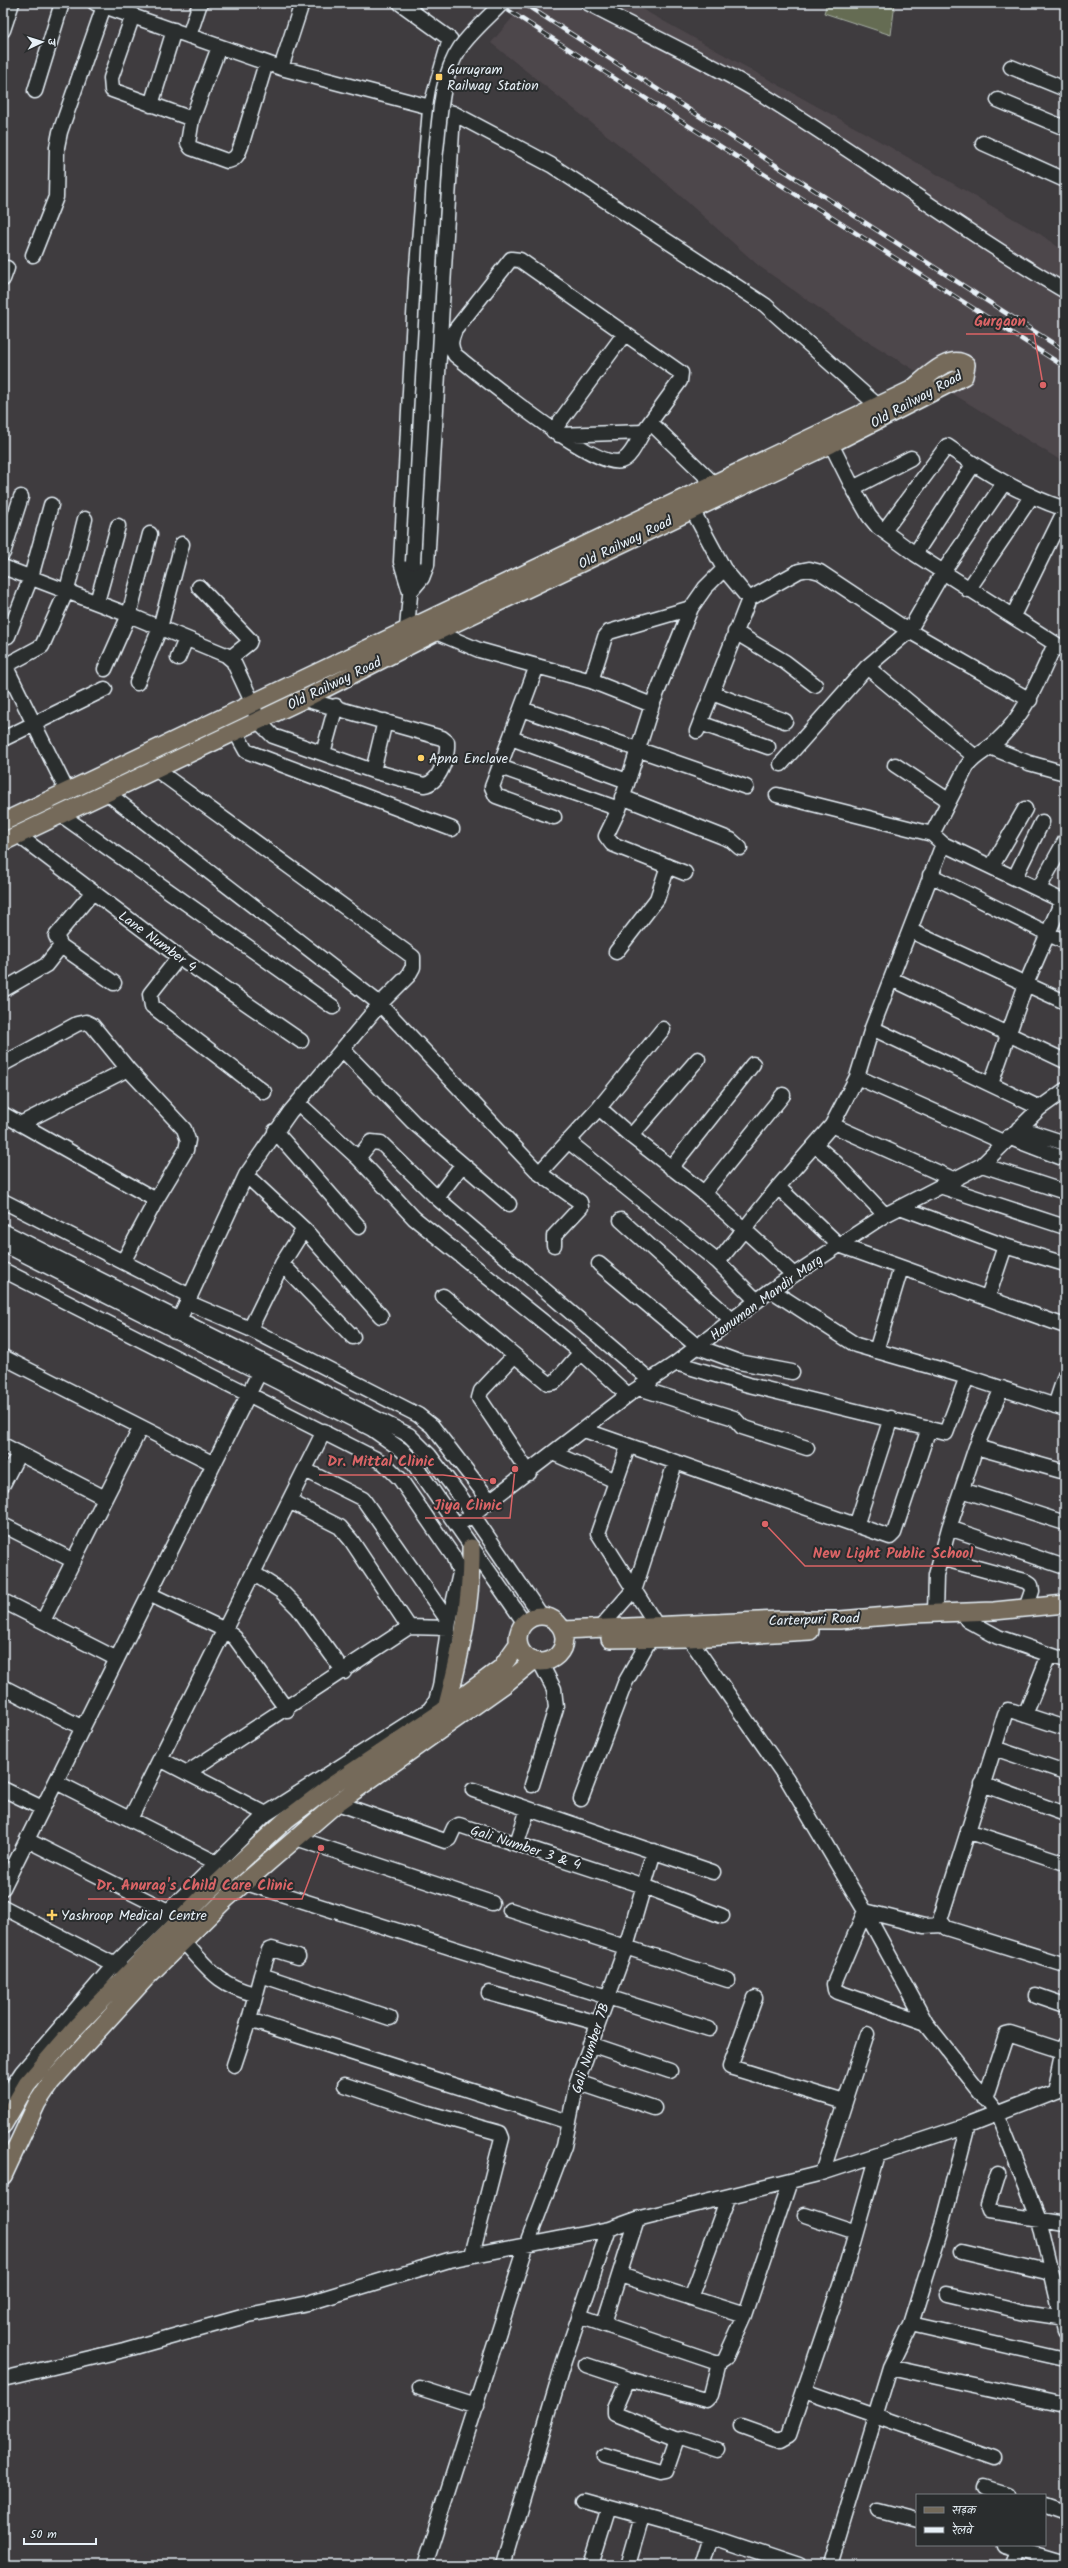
<svg xmlns="http://www.w3.org/2000/svg" width="1068" height="2568" font-family="Kalam,'Playpen Sans Deva',sans-serif">
	<style>
		.built { fill: #4e464b }
		.green { fill: #656c52; stroke: #a6aea5 }
		.lines { fill: none; stroke-linecap: round; stroke-linejoin: round }
		.minor-casing { stroke: #e8f1f8; stroke-width: 17 }
		.major-casing { stroke: #e8f1f8; stroke-width: 20 }
		.minor { stroke: #2a2d2e; stroke-width: 14 }
		.major { stroke: #746a5a; stroke-width: 17 }
		.rail-casing { stroke: #e8f1f8; stroke-width: 4.5 }
		.rail { stroke: #2a2d2e; stroke-width: 3; stroke-dasharray: 9; stroke-linecap: butt }
		.minor-bridge-casing { stroke: #e8f1f8; stroke-width: 17; stroke-linecap: butt }
		.minor-bridge { stroke: #2a2d2e; stroke-width: 14 }
		.poi-dot { fill: #ffd166; stroke: #2a2d2e; stroke-width: 1.5 }
		.labels { text-anchor: middle; stroke-width: 4; stroke-linejoin: round; paint-order: stroke }
		.poi-label { font-size: 14px; fill: #e8f1f8; stroke: #2a2d2e; text-anchor: start }
		.street-label { font-size: 14px; fill: #e8f1f8; stroke: #2a2d2e }
		.leader { fill: none; stroke: #db6466; stroke-width: 1.5 }
		.callout-dot { fill: #db6466; stroke: #2a2d2e; stroke-width: 1.5 }
		.callout-label { font-size: 15px; text-anchor: middle; font-weight: bold; fill: #db6466; stroke: #2a2d2e; stroke-width: 4; stroke-linejoin: round; paint-order: stroke }
	</style>
	<rect width="100%" height="100%" fill="#3f3c3f"/>
	<filter id="ink" filterUnits="userSpaceOnUse"><feTurbulence type="fractalNoise" baseFrequency=".025" numOctaves="2"/><feDisplacementMap in="SourceGraphic" scale="8" xChannelSelector="R" yChannelSelector="G"/><feConvolveMatrix kernelMatrix="1 2 1 2 8 2 1 2 1" color-interpolation-filters="sRGB"/></filter>
	<g filter="url(#ink)">
		<path class="built" d="M525 3H631L890 147 1040 234 1065 252V463L856 334 759 266 657 175 491 43Z"/>
		<path class="green" d="M827 3H895L891 35 824 13Z"/>
		<g class="lines">
			<g class="minor-casing">
				<path id="minor" d="M95 3 281 68 453 113 551 165 765 305 878 406
					M400 3 450 39 430 109 416 278 401 562 410 592 422 578 427 565 453 113
					M588 3C643 32 701 58 755 90 860 154 959 229 1065 291
					M133 15 111 78 112 90 192 119
					M3 30 12 3
					M189 36 200 3
					M219 47 192 119 188 143 191 148 227 161C236 160 238 154 241 146L266 63
					M1011 67 1065 89
					M281 68 302 3
					M35 91 62 3
					M998 100 1065 128
					M151 105 174 30
					M983 143 1065 180
					M33 255 56 197 57 147 60 132 104 6
					M3 279 7 268
					M651 423 714 484
					M553 431 625 333
					M559 435 643 432 680 381 681 373 520 260 511 259 455 330C451 340 449 345 455 355 479 374 595 470 621 461 631 458 638 440 643 432
					M831 444 853 488 869 516 878 527 915 554 1065 650
					M853 488 911 458
					M687 500 724 569 749 599
					M884 531 947 446C986 473 1020 494 1065 509
					M3 553 21 497
					M915 554 973 465
					M3 567 129 615 226 655 233 661 253 704 257 720 273 736 373 771 424 785C440 783 448 756 447 742L442 738 304 699
					M199 587 250 640 249 643 230 658
					M968 590 1031 497
					M97 602 118 526
					M1013 616 1065 510
					M431 627 436 632 479 650 591 681 652 705
					M735 632 785 662 815 685
					M3 633 8 636 31 577 51 505
					M406 639 413 562
					M178 658 186 639
					M3 661 68 793
					M537 666 492 787 496 796 554 817
					M3 667 42 646 67 590 85 519
					M867 667 974 756
					M105 669 129 615 150 534
					M591 681 605 637 609 632 691 608
					M137 683 160 628 182 544
					M712 693 749 599 799 571 809 569 820 572 909 631 1030 700
					M522 709 746 787
					M700 723 768 747
					M235 731 246 751 452 829
					M697 731 712 693 785 721
					M511 738 627 781
					M3 739 105 689
					M990 747 1029 763 1065 773
					M323 753 336 706
					M781 764 867 667 909 631 943 572 1004 483
					M895 765 948 800
					M500 767 619 809
					M154 768 413 957V967L408 976 380 1004 290 1112 246 1175 174 1331
					M373 771 385 721
					M106 792 380 1004 539 1173 580 1202 581 1207 554 1236V1245
					M777 795 932 834 943 844 1065 902
					M622 797 731 840 740 848
					M60 814 333 1007
					M932 834 967 766C975 755 987 751 997 741 1025 715 1039 679 1055 644
					M18 835 179 957 301 1041
					M992 866 1025 809
					M685 873 612 844 606 836 619 809 652 705 691 608 705 588 724 569
					M930 875 1065 942
					M1015 877 1042 822
					M1039 888 1065 841
					M92 893 56 936 61 946 114 983
					M911 931 1065 1002
					M616 952 657 899 668 866
					M179 957 150 994 152 1006 264 1092
					M892 979 1065 1061
					M3 990 46 965 61 946
					M872 1028 1040 1108
					M343 1050 413 1122 509 1204
					M3 1064 77 1024 86 1022 92 1025 128 1069 184 1129 188 1140 186 1150 156 1200 123 1262
					M857 1077 1003 1142
					M991 1084 1026 984 1062 901
					M298 1103 358 1158 414 1218 581 1352 628 1395
					M599 1108 631 1136 704 1193 794 1275
					M3 1114 156 1200
					M20 1124 128 1069
					M832 1125 955 1180
					M1019 1128 1065 1143
					M275 1131 359 1227
					M631 1136 698 1059
					M1008 1137 1065 1159
					M568 1141 718 1262 757 1301
					M815 1145 836 1163 885 1215
					M358 1158 371 1142 381 1143 437 1198 651 1381
					M982 1165 1065 1192
					M671 1168 753 1064
					M539 1173 599 1108 663 1029
					M246 1175 304 1229 381 1316
					M778 1187 839 1245 1065 1326
					M943 1187 1065 1227
					M704 1193 783 1095
					M437 1198 462 1165
					M3 1201 190 1296
					M900 1207 1005 1246 1065 1264
					M621 1220 732 1320
					M3 1231 409 1435 429 1455 460 1496 541 1615
					M3 1244 372 1429 402 1450 414 1464 524 1622
					M718 1262 778 1187 832 1125 857 1077 872 1028 943 844
					M282 1264 353 1337
					M599 1264 698 1347 739 1362 792 1372
					M3 1270 384 1463 400 1479 453 1556 460 1573 449 1622 440 1687 436 1701 429 1710 266 1814 114 1965 22 2072 3 2101
					M771 1290 856 1345 967 1377 1065 1409
					M443 1296 548 1383 555 1382 581 1352
					M988 1297 1005 1246
					M187 1302 250 1329 418 1415 432 1426 490 1501
					M250 1329 282 1264 304 1229
					M876 1351 901 1268
					M514 1356 481 1391 479 1398 529 1473
					M3 1357 214 1464
					M676 1363 749 1385 946 1433 967 1377
					M639 1388 734 1418 742 1427 807 1448
					M1055 1406 1065 1376
					M584 1430 890 1537 894 1533 929 1428
					M3 1445 105 1498
					M628 1447 598 1533 657 1626
					M976 1447 1065 1472
					M553 1453 616 1481
					M305 1470 363 1499 449 1622
					M3 1484 19 1453
					M962 1490 1065 1523
					M289 1501 340 1527 351 1540 409 1627
					M3 1525 74 1561
					M457 1526 628 1395 676 1363 771 1290 885 1215 982 1165 1040 1108 1065 1090
					M856 1526 891 1418
					M949 1528 1065 1567
					M941 1558 1025 1581 1031 1585 1032 1591 1026 1608
					M253 1573 281 1591 298 1608 344 1672
					M149 1594 225 1630 235 1638 287 1710
					M3 1601 117 1659
					M935 1613 936 1575 949 1528 976 1447 1002 1388
					M967 1620 998 1637 1065 1660
					M43 1621 141 1427
					M600 1628 635 1588 675 1463
					M689 1638 787 1779 865 1911 926 2023 997 2113 1039 2219 1065 2330
					M3 1687 83 1728
					M1025 1715 1049 1655
					M1065 1728 1013 1711 1008 1710 1005 1714 940 1920 946 1928 1065 1965
					M994 1748 1065 1772
					M160 1759 266 1814
					M187 1773 409 1627 448 1628
					M56 1782 217 1863
					M982 1784 1065 1814
					M532 1785 556 1708 554 1689 540 1662
					M3 1789 42 1808
					M473 1790 713 1872
					M581 1799 625 1683 650 1639
					M337 1803 445 1841 449 1839 454 1828 459 1825 644 1886 722 1916
					M130 1819 324 1431
					M967 1831 1065 1863
					M296 1838 492 1903
					M27 1840 168 1911
					M517 1843 528 1809
					M246 1883 709 2029
					M3 1888 263 1365
					M3 1907 123 1969
					M510 1910 728 1980
					M184 1942C210 1970 217 1984 254 1994
					M261 1975 269 1950 272 1949 298 1957
					M489 1993 598 2023
					M1036 1995 1065 2005
					M755 1998 730 2067 844 2102
					M249 2020 261 1975 390 2018
					M926 2023 838 1992 835 1990 834 1984 865 1911 924 1926 942 1925
					M590 2044 670 2071
					M234 2065 249 2020 569 2122
					M577 2082 654 2108
					M345 2085 428 2113 500 2133 502 2138 472 2255
					M1055 2091 1065 2044
					M985 2099 1006 2035 1010 2034 1063 2051
					M968 2125 942 2225 911 2324 1065 2359
					M822 2173 867 2034
					M998 2173 988 2205 990 2211 1065 2223
					M805 2215 856 2232
					M961 2252 1051 2273
					M620 2275 745 2315
					M948 2294 1025 2312 1065 2318
					M691 2298 728 2198
					M582 2317 712 2361 719 2363 725 2359 745 2315 790 2181
					M604 2323 637 2219
					M586 2365 628 2379 706 2400 711 2395 719 2363
					M890 2367 1065 2405
					M3 2379 124 2350 249 2315 308 2303 449 2260 609 2229 637 2219 822 2173 968 2125 1065 2087
					M628 2379 615 2409V2414L677 2439
					M420 2388 476 2406
					M804 2391 995 2458
					M741 2426 780 2440 789 2435 846 2267 878 2155
					M605 2456 661 2472 666 2471 677 2439 681 2438 718 2450
					M985 2488 1007 2495
					M584 2500 706 2534 799 2565
					M1045 2507 1065 2514
					M879 2510 917 2520
					M1004 2545 1065 2563
					M424 2565 527 2244 564 2146 577 2082 626 1947 654 1851
					M503 2565 564 2361 609 2229
					M591 2565 609 2507
					M628 2565 642 2516
					M701 2565 710 2536
					M830 2565 890 2367 911 2324
					M1013 2565 1018 2549"/>
			</g>
			<g class="major-casing">
				<path id="major" d="M3 822 911 390C924 380 949 352 966 365L964 376 831 444 436 632 304 699 3 842
					M518 1639a23 23 0 1 1 46 0a23 23 0 1 1-46 0Z
					M563 1630 781 1620H840L912 1614 994 1611 1065 1604
					M610 1639 689 1638 810 1631
					M446 1709C460 1656 472 1603 471 1548
					M3 2125 27 2084 77 2026 209 1891 287 1819 331 1786 446 1709 501 1668 518 1644
					M3 2176 37 2103 51 2082 145 1979 227 1898 337 1803 505 1684 533 1661"/>
			</g>
			<use href="#minor" class="minor"/>
			<use href="#major" class="major"/>
			<g class="rail-casing">
				<path id="rail" d="M497 3 1065 367
					M523 3 1065 351"/>
			</g>
			<use href="#rail" class="rail"/>
			<g class="minor-bridge-casing">
				<path id="minor-bridge" d="M413 562 435 159C440 123 439 79 460 48 471 32 488 18 502 3"/>
			</g>
			<use href="#minor-bridge" class="minor-bridge"/>
		</g>
	</g>
	<g class="poi-dot">
		<rect x="435" y="73" width="8" height="8" rx="2"/>
		<circle cx="421" cy="758" r="4"/>
		<path d="M50 1909h4v4h4v4h-4v4h-4v-4h-4v-4h4z"/>
	</g>
	<g class="labels">
		<g class="poi-label">
			<text x="447" y="74">Gurugram<tspan x="447" dy="16">Railway Station</tspan></text>
			<text x="429" y="763">Apna Enclave</text>
			<text x="61" y="1920">Yashroop Medical Centre</text>
		</g>
		<g class="street-label">
			<text transform="translate(916 399) rotate(-29)" y="5">Old Railway Road</text>
			<text transform="translate(625 542) rotate(-26)" y="5">Old Railway Road</text>
			<text transform="translate(334 683) rotate(-26)" y="5">Old Railway Road</text>
			<text transform="translate(158 941) rotate(36)" y="5">Lane Number 4</text>
			<text transform="translate(766 1297) rotate(-36)" y="5">Hanuman Mandir Marg</text>
			<text transform="translate(814 1619) rotate(-2)" y="5">Carterpuri Road</text>
			<text transform="translate(526 1847) rotate(18)" y="5">Gali Number 3 &amp; 4</text>
			<text transform="translate(590 2048) rotate(-72)" y="5">Gali Number 7B</text>
		</g>
	</g>
	<path class="leader" d="M1043 385L1034 334H966M493 1481L443 1475H319M515 1469L510 1518H425M765 1524L805 1566H981M321 1848L302 1899H88"/>
	<g class="callout-dot">
		<circle cx="1043" cy="385" r="4"/>
		<circle cx="493" cy="1481" r="4"/>
		<circle cx="515" cy="1469" r="4"/>
		<circle cx="765" cy="1524" r="4"/>
		<circle cx="321" cy="1848" r="4"/>
	</g>
	<g class="callout-label">
		<text x="1000" y="326">Gurgaon</text>
		<text x="381" y="1466">Dr. Mittal Clinic</text>
		<text x="468" y="1510">Jiya Clinic</text>
		<text x="893" y="1558">New Light Public School</text>
		<text x="195" y="1890">Dr. Anurag's Child Care Clinic</text>
	</g>
	<rect width="1068" height="2568" fill="none" stroke="#2a2d2e" stroke-width="16"/>
	<rect x="8" y="8" width="1052" height="2552" fill="none" stroke="#e8f1f8" stroke-width="1.5" filter="url(#ink)"/>
	<rect x="916" y="2494" width="130" height="52" fill="#2a2d2e" stroke="#767b7f"/>
	<rect x="924" y="2507" width="20" height="6" fill="#746a5a" stroke="#767b7f"/>
	<text x="952" y="2514" font-size="12" fill="#e8f1f8">सड़क</text>
	<rect x="924" y="2527" width="20" height="6" fill="#e8f1f8" stroke="#767b7f"/>
	<text x="952" y="2534" font-size="12" fill="#e8f1f8">रेलवे</text>
	<g transform="translate(42 42) rotate(86)" stroke="#2a2d2e" stroke-width="3" paint-order="stroke">
	<path d="M0-3L7 15L0 10L-7 15Z" fill="#e8f1f8"/>
	<text y="-6" font-size="11" font-weight="bold" text-anchor="middle" fill="#e8f1f8">उ</text>
	</g>
	<path d="M24 2538v6h72v-6" fill="none" stroke="#e8f1f8" stroke-width="2"/>
	<text x="30" y="2538" font-size="12" fill="#e8f1f8" stroke="#2a2d2e" stroke-width="3" paint-order="stroke">50 m</text>
</svg>
